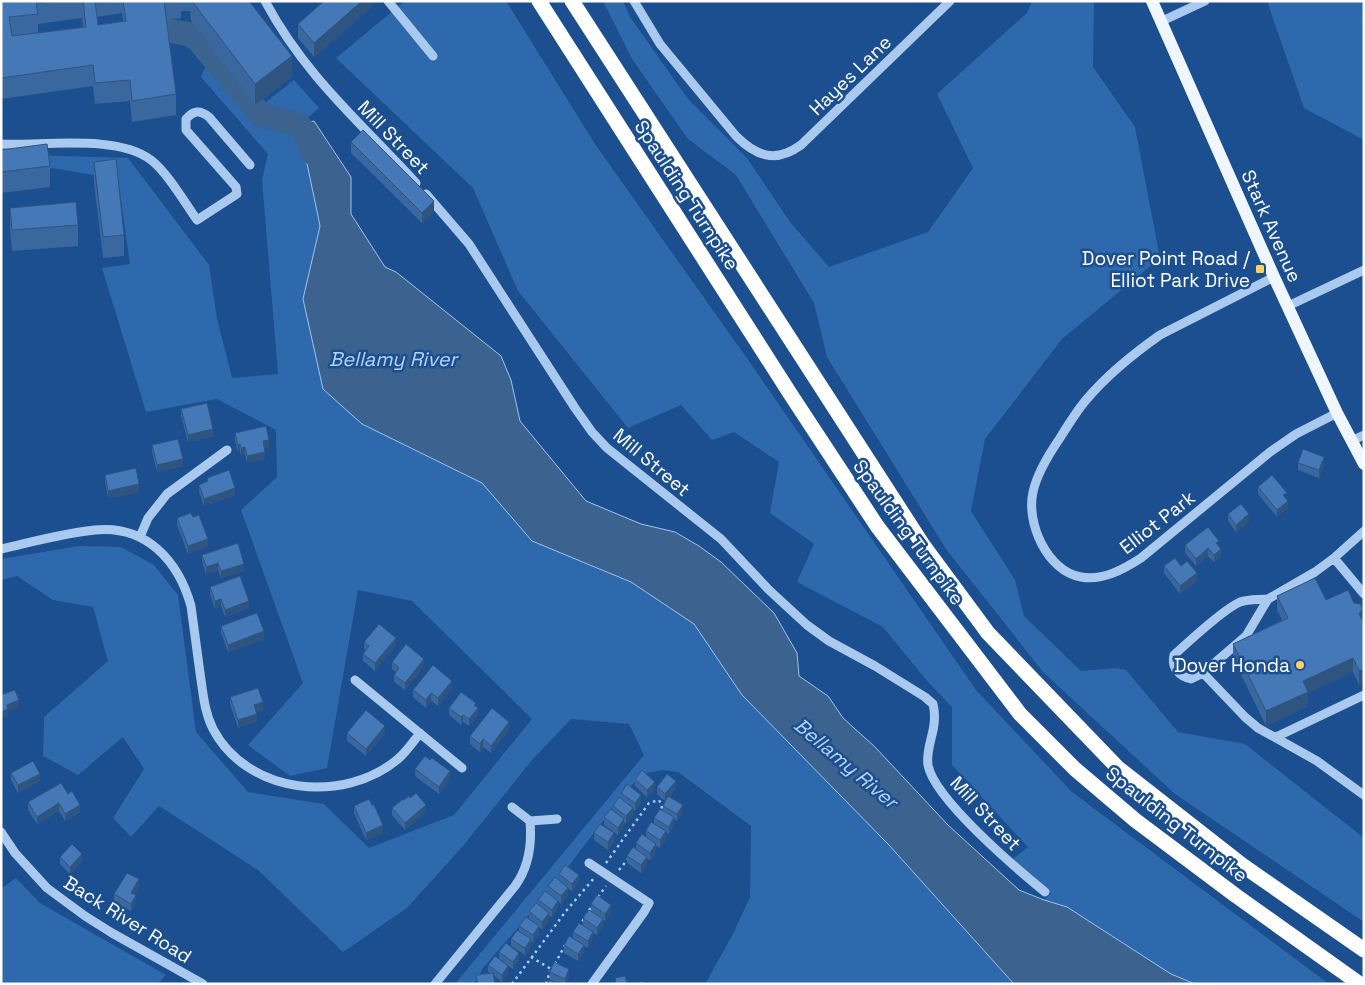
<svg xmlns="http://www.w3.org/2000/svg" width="1365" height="985" font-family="'Space Grotesk',sans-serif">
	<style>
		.green { fill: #2e69ad }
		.water { fill: #3c6290; stroke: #9cc4f0 }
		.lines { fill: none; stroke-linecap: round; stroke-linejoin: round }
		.river { stroke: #3c6290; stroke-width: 24 }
		.path { stroke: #a9c9ee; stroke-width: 2.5; stroke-dasharray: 2.5 4; stroke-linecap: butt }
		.minor { stroke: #a9c9ee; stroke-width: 9 }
		.major { stroke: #f0f6ff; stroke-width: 12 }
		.highway { stroke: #fff; stroke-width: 15 }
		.wall { fill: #3a679d; fill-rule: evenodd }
		.shaded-wall { fill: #305480 }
		.building { fill: #4478b7; stroke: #305480 }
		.poi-dot { fill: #ffd166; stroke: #1b4f8f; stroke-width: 2 }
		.labels { text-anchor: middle; stroke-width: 5; stroke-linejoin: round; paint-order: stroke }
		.street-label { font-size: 19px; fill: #fff; stroke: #1b4f8f }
		.poi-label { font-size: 19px; fill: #fff; stroke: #1b4f8f; text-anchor: end }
		.water-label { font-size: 20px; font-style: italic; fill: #b5d3f5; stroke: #1b4f8f }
	</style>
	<rect width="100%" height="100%" fill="#1b4f8f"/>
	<path class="green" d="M405 1H506L595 144 751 364 976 690 1072 792 1329 984H1195L1171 974 1067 907 1044 900 1051 893 1013 859 1028 847 952 765V707L928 682 883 627 797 582 814 544 770 513 779 462 734 432 712 440 681 405 628 428 518 291 473 188 336 58Z
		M603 1H623L630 17 688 99 747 158 790 222 829 267 928 232 973 168 937 94 1027 13 1032 1H1094L1093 67 1135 127 1160 258 1062 339 985 439 971 511 1015 580 1024 616 1081 671 1115 668 1126 670 1178 732 1245 744 1364 838V922L1175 794 1043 672 946 549 827 357 814 303 736 175 688 139 632 59Z
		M1267 1H1364V140L1304 108Z
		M211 54 256 110 294 80 319 108 299 125 320 226 303 299 362 424 482 483 532 541 631 582 694 624 742 695 888 844 1014 984H705L732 936 750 897 751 826 678 772 662 770 643 774 626 791 548 893 483 968 474 984H455L644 755 629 724 571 719 532 760 463 846 407 908 343 952 258 870 159 806 131 837 113 818 144 769 123 737 78 775 43 756 44 717 108 661 93 607 53 600 17 576 1 580V559L79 546 121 547 154 565 178 595 196 732 248 792 324 804 369 848 454 815 532 719 412 601 358 590 327 768 290 776 248 745 303 683 241 510 277 477 276 430 217 399 146 412 102 268 130 264 118 179 40 166 1 154 128 158 209 265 217 319 232 378 278 374 262 180 268 154 201 77Z
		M16 878 40 903 166 975 157 984H1V889Z"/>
	<path class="water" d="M314 121 351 177V214L385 267 396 272 501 356 511 380 520 421 586 501 641 524 675 532 699 546 721 562 774 613 797 653 799 676 828 696 843 718 875 747 948 825 1019 890 1044 900 1067 907 1171 974 1195 984H1014L888 844 742 695 694 624 631 582 532 541 482 483 362 424 323 389 303 299 320 226 299 125Z"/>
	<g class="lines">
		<path class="river" d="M165 30 188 34 197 39 261 115 299 125 305 133 313 153"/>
		<path class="path" d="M606 863 649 803 659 800 662 806 661 811
			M619 870 628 859
			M598 897 606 886
			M579 927 593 904
			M531 957 551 969
			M555 964 565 945
			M512 984 566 911 595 877
			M546 984 550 971"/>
		<path class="minor" d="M265 1C305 76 360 122 416 183
			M388 1 433 56
			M634 1 660 44 736 136C757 157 776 163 801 145L950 1
			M1160 22 1205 1
			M1 144C43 146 117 134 151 160 167 172 185 203 197 220L237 194 236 187 186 130V119C194 110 200 110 209 117L250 165
			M426 194 469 244 575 408 592 432 607 448 721 539 769 590 807 625 829 641 875 666 925 697 933 704C939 729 925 745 928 765 934 799 1017 869 1045 892
			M1274 277 1160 335C1133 354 1107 375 1086 400 1076 412 1068 425 1060 438 1049 454 1037 473 1033 492 1026 523 1047 571 1081 577 1103 581 1124 569 1141 558L1270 452 1296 434 1337 413
			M1288 306 1364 270
			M1351 441 1364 435
			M1364 531 1334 558 1364 594
			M140 537 148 518 167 494 227 450
			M1 549C32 542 64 533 95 530 146 525 178 560 191 606 194 628 197 651 200 673 203 692 204 711 213 729 247 794 343 805 398 759 406 752 413 742 420 733
			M1334 558 1315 572 1268 599 1246 636 1203 673 1245 717 1258 728 1317 761 1364 795
			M1203 673 1191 679C1179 676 1171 668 1174 655 1187 643 1224 609 1240 602 1249 599 1258 600 1268 599
			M355 680 462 768
			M1276 737 1364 695
			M530 821 557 819
			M1 832 15 853 47 888 85 916 112 933 203 984
			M589 863 649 903 644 912 592 984
			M435 984 515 886C529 867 532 844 530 821L512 807"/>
		<path class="major" d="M1152 1 1274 277 1337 413 1364 464"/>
		<path class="highway" d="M539 1 791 395 877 526 1020 714 1075 769 1135 820 1235 895 1360 984
			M572 1 923 545 988 633 1118 768 1242 865 1364 950"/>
	</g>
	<path class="wall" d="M1 1H249L292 77 255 105 191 21 190 11H181V18L167 20 176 94V115L132 122 130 101 95 104 93 86 1 99ZM122 13 123 21 98 25 97 17ZM82 18 83 27 38 33V24Z
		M372 1V7L314 57 298 38V24Z
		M351 142 434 211 422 223 351 153Z
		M1 150 50 166V187L1 193Z
		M94 162 124 235V256L103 258 94 183Z
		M10 208 78 225V246L12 251 10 229Z
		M181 409 213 436 188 442 181 416Z
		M235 433 269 447 265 448V459L247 463 245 454 241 455 240 451 238 452 235 440Z
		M152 445 183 466 157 472 152 452Z
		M1298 463 1324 464 1319 478 1298 470Z
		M105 475 139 492 108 498 105 482Z
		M207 478 235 495 204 506 199 492V485L207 482Z
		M1258 487 1287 499 1288 508 1277 517 1258 494Z
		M1228 514 1249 522 1236 532 1228 521Z
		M177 518 208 546 188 554 177 525Z
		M1185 545 1219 546 1221 556 1214 562 1208 556 1196 566 1185 553Z
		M202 555 244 571 221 578 218 570 206 574 202 562Z
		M1164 566H1181L1197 581 1180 594 1164 573Z
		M210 587 249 608 225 617 221 606 215 609 210 594Z
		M1277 596 1354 603 1364 623V683L1359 685 1353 672 1308 693V706L1266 726 1233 658V644L1282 620 1277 610Z
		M221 626 264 639 228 652 221 633Z
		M364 642 396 645 375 671 363 661V654L366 651 364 649Z
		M392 662 424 666 405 690 394 682V675L396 672 392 669Z
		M452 688 438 706 431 701 426 708 413 697V690Z
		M230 697 263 710 257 712V721L238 728 230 704Z
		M476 706 478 715 469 726 463 722 461 725 449 715V708Z
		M509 730 491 753 483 747 480 752 470 744V736Z
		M347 733H385L366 756 347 741Z
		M415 769 450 779 439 794 415 776Z
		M11 773 40 781 18 793 11 780Z
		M635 779 655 789 647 797 635 786Z
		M657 787 676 788 669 797 683 812 677 821 674 819V825L669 834 666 832V839L660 848 656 846V852L650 860 647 858V864L641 873 627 863V856L636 849V843L646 837V831L654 824V818L663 811V806L665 801 657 794Z
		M621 793 641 802 635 811 633 809V815L626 824 624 822V826L618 835 604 825V817L613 810V806L621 799Z
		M68 794 80 812 65 821 59 811 37 824 28 810V802Z
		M354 806 383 833 366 840 354 813Z
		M392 808 426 812 405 830 392 815Z
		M594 833 614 841 608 850 594 840Z
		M60 857 82 861 70 874 60 864Z
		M559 874 579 882 572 891 568 888V895L561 904 558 901V908L552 917 549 915V921L542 929 539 927V934L533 943 531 941V946L525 955 511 946V939L519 931V926L534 922 529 919V911L538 905V900L548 893V886L559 881Z
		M139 887 134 894 136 902 131 911 114 902V894Z
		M591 904 611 912 605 921 603 920V926L597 935 593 933V939L588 948 584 946V952L578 961 564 953V945L573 938V932L583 926V918L591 911Z
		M499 952 519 960 513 969 499 959Z
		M488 965 508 973 502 982 494 976 495 984H477L476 975 490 973 488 972Z
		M550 972 569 976 566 984H560L550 980Z"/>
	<path class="shaded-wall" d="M362 1H372V7L314 57V43Z
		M292 56V77L255 105V84Z
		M434 201V211L422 223V213Z
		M213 429V436L188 442V435Z
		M269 440V447L263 449V441Z
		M240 444V451L238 452V445Z
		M245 447V454L241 455V448Z
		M265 452V459L247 463V456Z
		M1324 457V464L1319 478V470Z
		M183 459V466L157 472V465Z
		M139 484V492L108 498V491Z
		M235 488V495L204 506V499Z
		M1288 501V508L1277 517V510Z
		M1249 514V522L1236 532V525Z
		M208 539V546L188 554V546Z
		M1208 548V556L1196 566V559Z
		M1221 549V556L1214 562V555Z
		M218 563V570L206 574V567Z
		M244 564V571L221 578V571Z
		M1197 573V581L1180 594V586Z
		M221 599V606L215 609V601Z
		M249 601V608L225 617V610Z
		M1362 610V624L1359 614Z
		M264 631V639L228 652V645Z
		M396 638V645L375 671V663Z
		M1353 658V672L1308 693V706L1266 726V711L1303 681Z
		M424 659V666L405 690V683Z
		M1364 669V683L1359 685V671Z
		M452 681V688L438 706V698Z
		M431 693V701L426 708V700Z
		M19 700V707L8 712V716L1 719V712L7 705Z
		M263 702V710L254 713V705Z
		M476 703V710L478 708V715L469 726V719Z
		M257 714V721L238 728V720Z
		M463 715V722L461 725V717Z
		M509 722V730L491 753V746Z
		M385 726V733L366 756V749Z
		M483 739V747L480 752V744Z
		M450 771V779L439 794V787Z
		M40 774V781L18 793V785Z
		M676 781V788L665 801V794Z
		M655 782V789L647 797V790Z
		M641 795V802L635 811V803Z
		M59 803V811L37 824V817Z
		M80 805V812L65 821V814Z
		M426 805V812L405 830V823Z
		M683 805V812L677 821V814Z
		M633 808V815L626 824V816Z
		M674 817V825L669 834V827Z
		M624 819V826L618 835V828Z
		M383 825V833L366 840V833Z
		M666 831V839L660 848V840Z
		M614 833V841L608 850V842Z
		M656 844V852L650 860V853Z
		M82 854V861L70 874V867Z
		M647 857V864L641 873V865Z
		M579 875V882L572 891V884Z
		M139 879V887L131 900V893Z
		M568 888V895L561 904V896Z
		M136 895V902L131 911V904Z
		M558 901V908L552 917V910Z
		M611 905V912L605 921V914Z
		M549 913V921L542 929V922Z
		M603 919V926L597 935V928Z
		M539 926V934L533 943V935Z
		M593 932V939L588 948V941Z
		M531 939V946L525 955V948Z
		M584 945V952L578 961V954Z
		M519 953V960L513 969V962Z
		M508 966V973L502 982V975Z
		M569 969V976L566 984H565V979Z"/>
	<path class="building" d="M1 1H50L36 3 38 14 9 17 12 36 86 27 83 1H95L98 25 126 21 123 1H164L176 94 132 101 130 80 95 83 93 65 1 78Z
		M192 1H249L292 56 255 84Z
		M324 1H362L314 43 298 24Z
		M363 130 434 201 422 213 351 142Z
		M47 144 50 166 1 172V150Z
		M116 159 124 235 103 237 94 162Z
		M76 202 78 225 12 230 10 208Z
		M207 403 213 429 188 435 181 409Z
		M266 426 269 440 263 441 265 452 247 456 245 447 241 448 240 444 238 445 235 433Z
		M178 439 183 459 157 465 152 445Z
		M1303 449 1324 457 1319 470 1298 463Z
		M136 468 139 484 108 491 105 475Z
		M229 470 235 488 204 499 199 485 208 481 207 478Z
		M1272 475 1287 493 1283 495 1288 501 1277 510 1258 487Z
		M1241 504 1249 514 1236 525 1228 514Z
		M191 513 193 517 199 515 208 539 188 546 177 518Z
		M1208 527 1219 541 1216 543 1221 549 1214 555 1208 548 1196 559 1185 545Z
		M238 543 244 564 221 571 218 563 206 567 202 555Z
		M1175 558 1181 566 1187 561 1197 573 1180 586 1164 566Z
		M240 576 249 601 225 610 221 599 215 601 210 587Z
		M1315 578 1326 600 1348 590 1354 603 1361 604 1362 610 1359 614 1364 623V669L1359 671 1353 658 1303 681 1308 692 1266 711 1233 644 1288 618 1277 596Z
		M257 613 264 631 228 645 221 626Z
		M379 624 396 638 375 663 363 654 369 646 364 642Z
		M406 644 424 659 405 683 394 675 399 668 392 662Z
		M433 665 452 681 438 698 431 693 426 700 413 690Z
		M258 688 263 702 254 705 257 714 238 720 230 697Z
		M15 690 19 700 7 705 8 709 1 712V695Z
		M461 692 476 703 474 705 478 708 469 719 463 715 461 717 449 708Z
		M492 708 509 722 491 746 483 739 480 744 470 736Z
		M366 710 385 726 366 749 347 733Z
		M425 756 430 760 432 758 450 771 439 787 415 769Z
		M33 761 40 774 18 785 11 773Z
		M642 770 655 782 647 790 635 779Z
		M667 774 676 781 665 794 657 787Z
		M61 783 68 794 72 791 80 805 65 814 59 803 37 817 28 802Z
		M627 784 641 795 635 803 621 793Z
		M416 793 426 805 405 823 392 808 403 799 404 800 409 796 410 798Z
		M668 796 683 805 677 814 663 806Z
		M619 797 633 808 626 816 613 806Z
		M369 799 372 805H374L383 825 366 833 354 806Z
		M611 809 624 819 618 828 604 817Z
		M660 809 674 817 669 827 654 818Z
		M651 822 666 831 660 840 646 831Z
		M600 824 614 833 608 842 594 833Z
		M642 834 656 844 650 853 636 843Z
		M72 844 82 854 70 867 60 857Z
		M633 847 647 857 641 865 627 856Z
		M565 865 579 875 572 884 559 874Z
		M127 873 139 879 131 893 136 895 131 904 114 894Z
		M555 877 568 888 561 896 548 886Z
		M545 891 558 901 552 910 538 900Z
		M597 895 611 905 605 914 591 904Z
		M536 903 549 913 542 922 529 911Z
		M589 910 603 919 597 928 583 918Z
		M526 917 539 926 533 935 519 926Z
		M579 923 593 932 588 941 573 932Z
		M517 930 531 939 525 948 511 939Z
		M569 936 584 945 578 954 564 945Z
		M506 943 519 953 513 962 499 952Z
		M495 956 508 966 502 975 488 965Z
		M554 962 569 969 565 979 550 972Z
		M493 973 495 984H478L476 975Z
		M625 976 627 984H616L615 978Z
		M549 980 559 984H547Z
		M640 981 647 984H638Z"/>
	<g class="poi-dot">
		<rect x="1255" y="264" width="10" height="10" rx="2.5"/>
		<circle cx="1300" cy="665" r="5"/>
	</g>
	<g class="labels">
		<g class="street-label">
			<text transform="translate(850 75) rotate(-44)" y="7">Hayes Lane</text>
			<text transform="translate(394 137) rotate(46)" y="7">Mill Street</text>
			<text transform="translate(687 195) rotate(57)" y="7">Spaulding Turnpike</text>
			<text transform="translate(1272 226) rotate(66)" y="7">Stark Avenue</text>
			<text transform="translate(652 462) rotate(40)" y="7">Mill Street</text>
			<text transform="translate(1157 522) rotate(-38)" y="7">Elliot Park</text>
			<text transform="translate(909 532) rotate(54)" y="7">Spaulding Turnpike</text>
			<text transform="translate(986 813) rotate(47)" y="7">Mill Street</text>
			<text transform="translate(1177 824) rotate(38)" y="7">Spaulding Turnpike</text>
			<text transform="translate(128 919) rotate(32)" y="7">Back River Road</text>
		</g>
		<g class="poi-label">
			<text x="1250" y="265">Dover Point Road /<tspan x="1250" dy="22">Elliot Park Drive</tspan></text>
			<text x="1290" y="672">Dover Honda</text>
		</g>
		<g class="water-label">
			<text x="393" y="366">Bellamy River</text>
			<text transform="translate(846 763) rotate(40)" y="7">Bellamy River</text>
		</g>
	</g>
	<rect width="1365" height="985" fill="none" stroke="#ffffff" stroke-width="5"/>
</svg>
